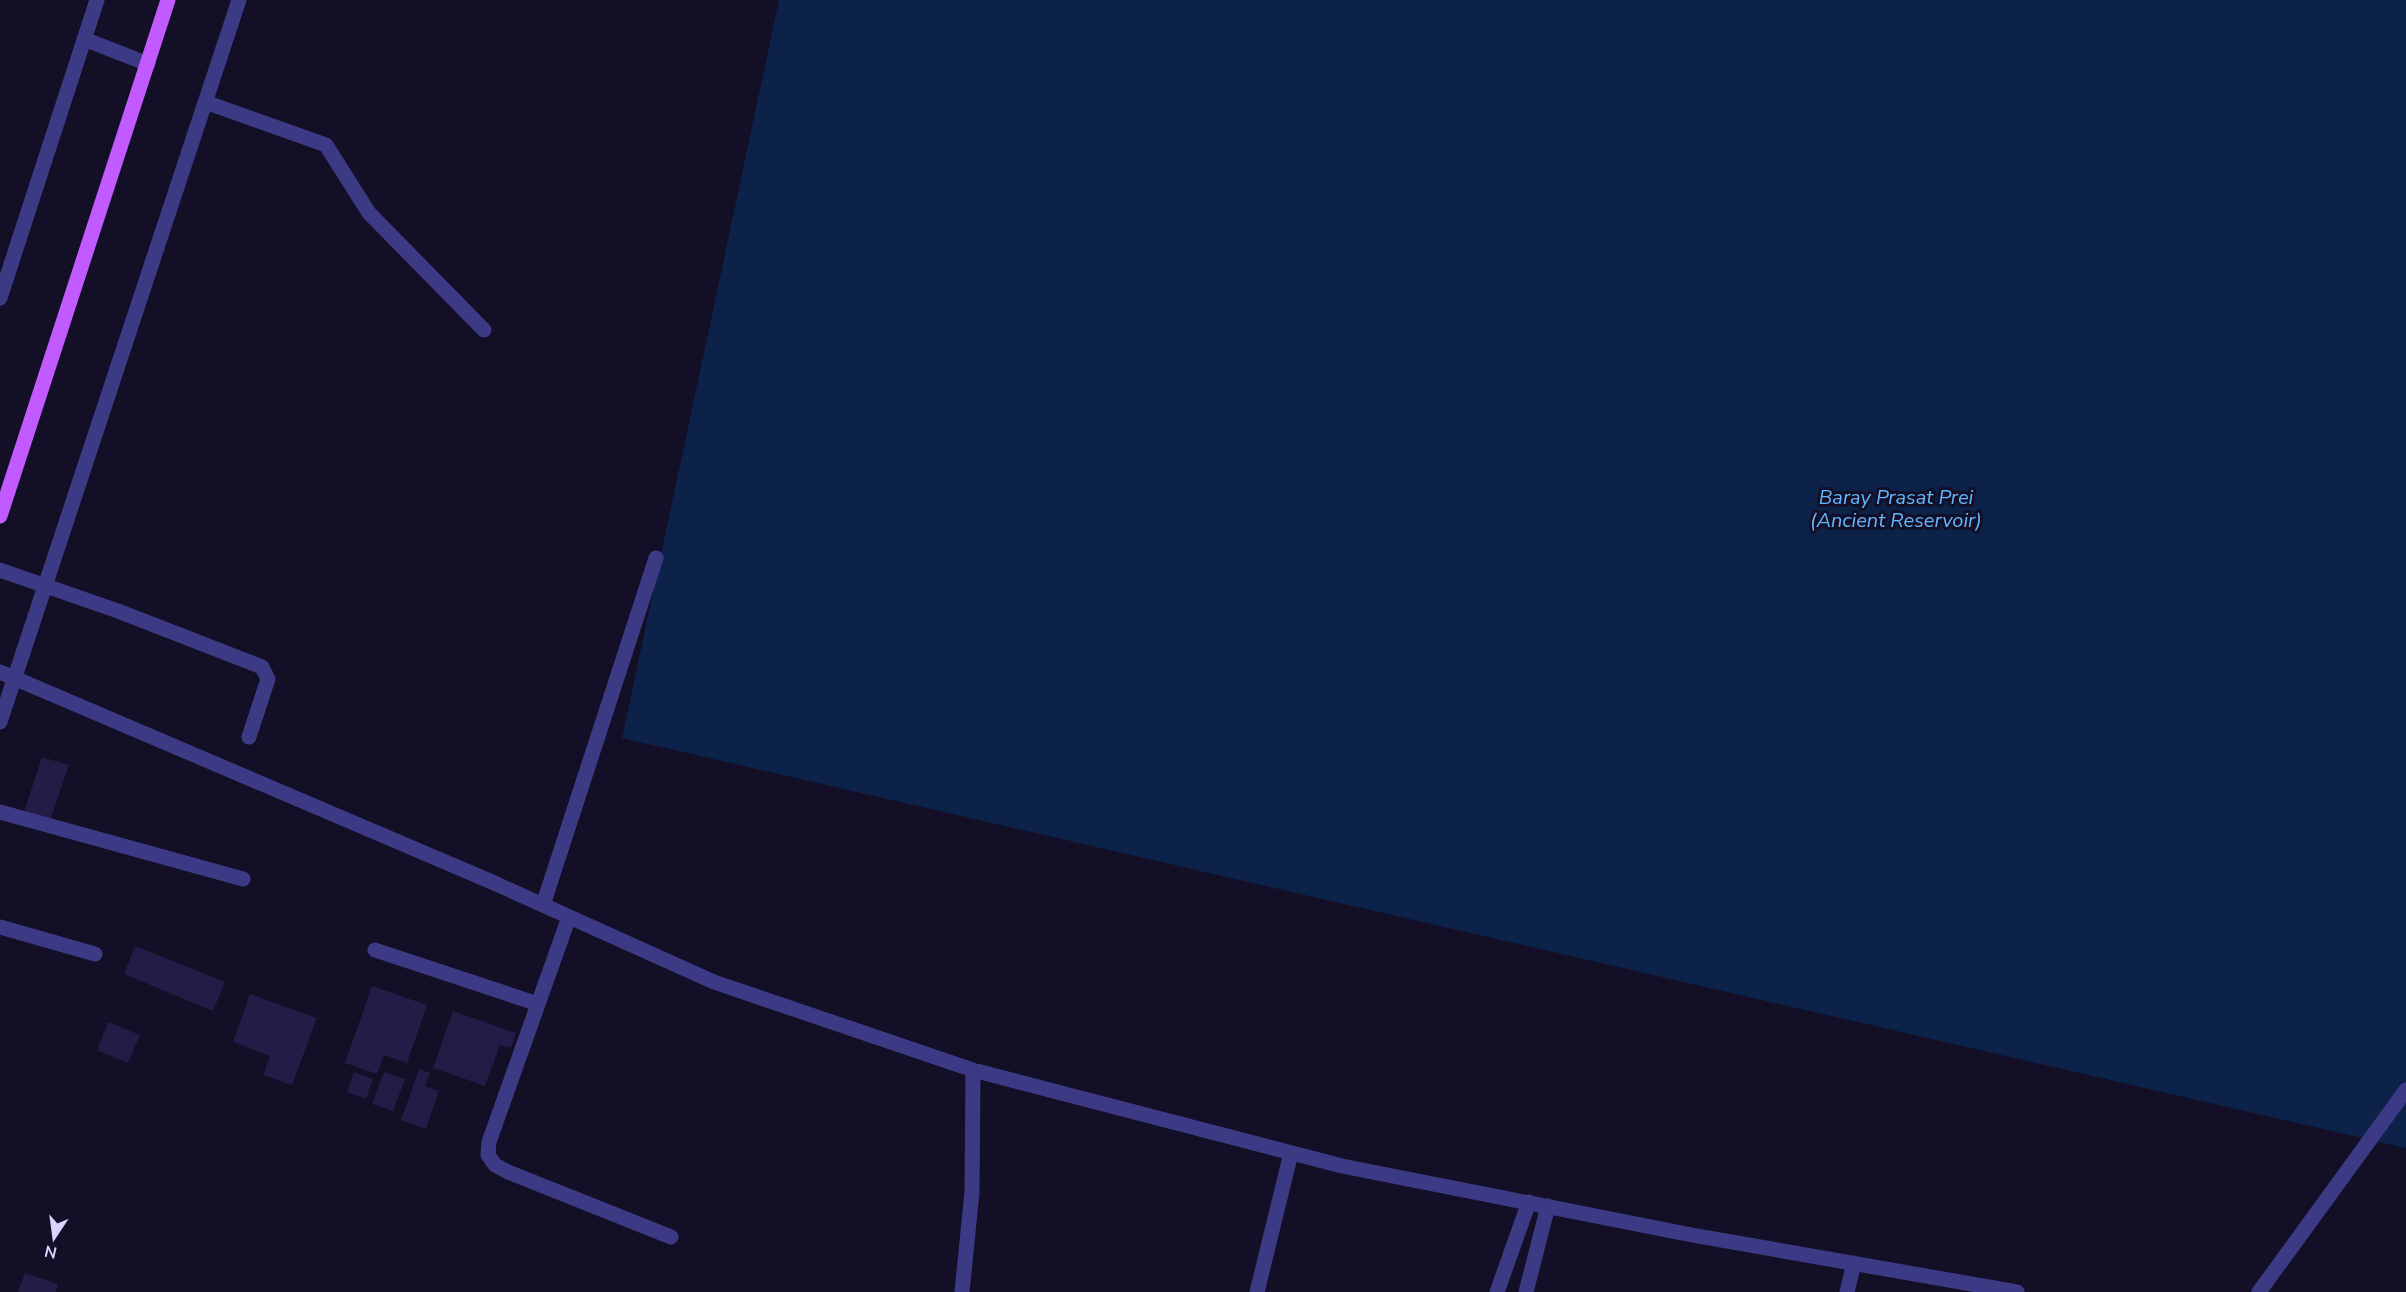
<svg xmlns="http://www.w3.org/2000/svg" width="2406" height="1292" font-family="'Nunito Sans',sans-serif">
	<style>
		.water { fill: #0c2248 }
		.building { fill: #241b47 }
		.lines { fill: none; stroke-linecap: round; stroke-linejoin: round }
		.minor { stroke: #3d3a85; stroke-width: 15 }
		.major { stroke: #c25bff; stroke-width: 15 }
		.labels { text-anchor: middle; stroke-width: 6; stroke-linejoin: round; paint-order: stroke }
		.water-label { font-size: 20px; font-style: italic; fill: #62b6ff; stroke: #130f26 }
	</style>
	<rect width="100%" height="100%" fill="#130f26"/>
	<path class="water" d="M779 0H2406V1148L622 738Z"/>
	<path class="building" d="M42 757 69 765 50 821 24 812Z
		M135 946 225 982 213 1011 124 974Z
		M372 986 427 1005 407 1063 384 1055 377 1074 345 1063Z
		M250 994 317 1018 292 1085 263 1075 270 1056 233 1042Z
		M453 1011 516 1033 511 1048 500 1045 485 1086 433 1068Z
		M108 1022 140 1035 128 1063 97 1050Z
		M419 1069 430 1073 425 1086 439 1091 426 1129 401 1120Z
		M354 1072 373 1079 366 1099 347 1092Z
		M384 1072 405 1079 393 1111 372 1104Z
		M25 1273 58 1284 56 1292H18Z"/>
	<g class="lines">
		<path class="minor" d="M84 39 148 64
			M205 102 326 145 369 213 484 330
			M0 298 97 0
			M0 570 118 611 262 667 268 679 249 737
			M0 672 492 882 714 982 973 1070 1342 1166 1692 1235 2017 1292
			M0 722 239 0
			M0 812 243 879
			M543 905 656 558
			M569 917 489 1142 488 1155 495 1165 508 1172 671 1237
			M0 927 95 954
			M375 950 538 1004
			M962 1292 972 1192 973 1070
			M1257 1292 1291 1153
			M1497 1292 1529 1202
			M1526 1292 1548 1206
			M1847 1292 1854 1263
			M2259 1292 2406 1090"/>
		<path class="major" d="M0 516 168 0"/>
	</g>
	<g class="labels">
		<g class="water-label">
			<text x="1896" y="504">Baray Prasat Prei<tspan x="1896" dy="23">(Ancient Reservoir)</tspan></text>
		</g>
	</g>
	<g transform="translate(54 1238) rotate(193)" stroke="#130f26" stroke-width="4.5" paint-order="stroke">
	<path d="M0-4.5L10 22L0 15L-10 22Z" fill="#d9d4ff"/>
	<text y="-9" font-size="16" font-weight="bold" text-anchor="middle" fill="#d9d4ff">N</text>
	</g>
</svg>
